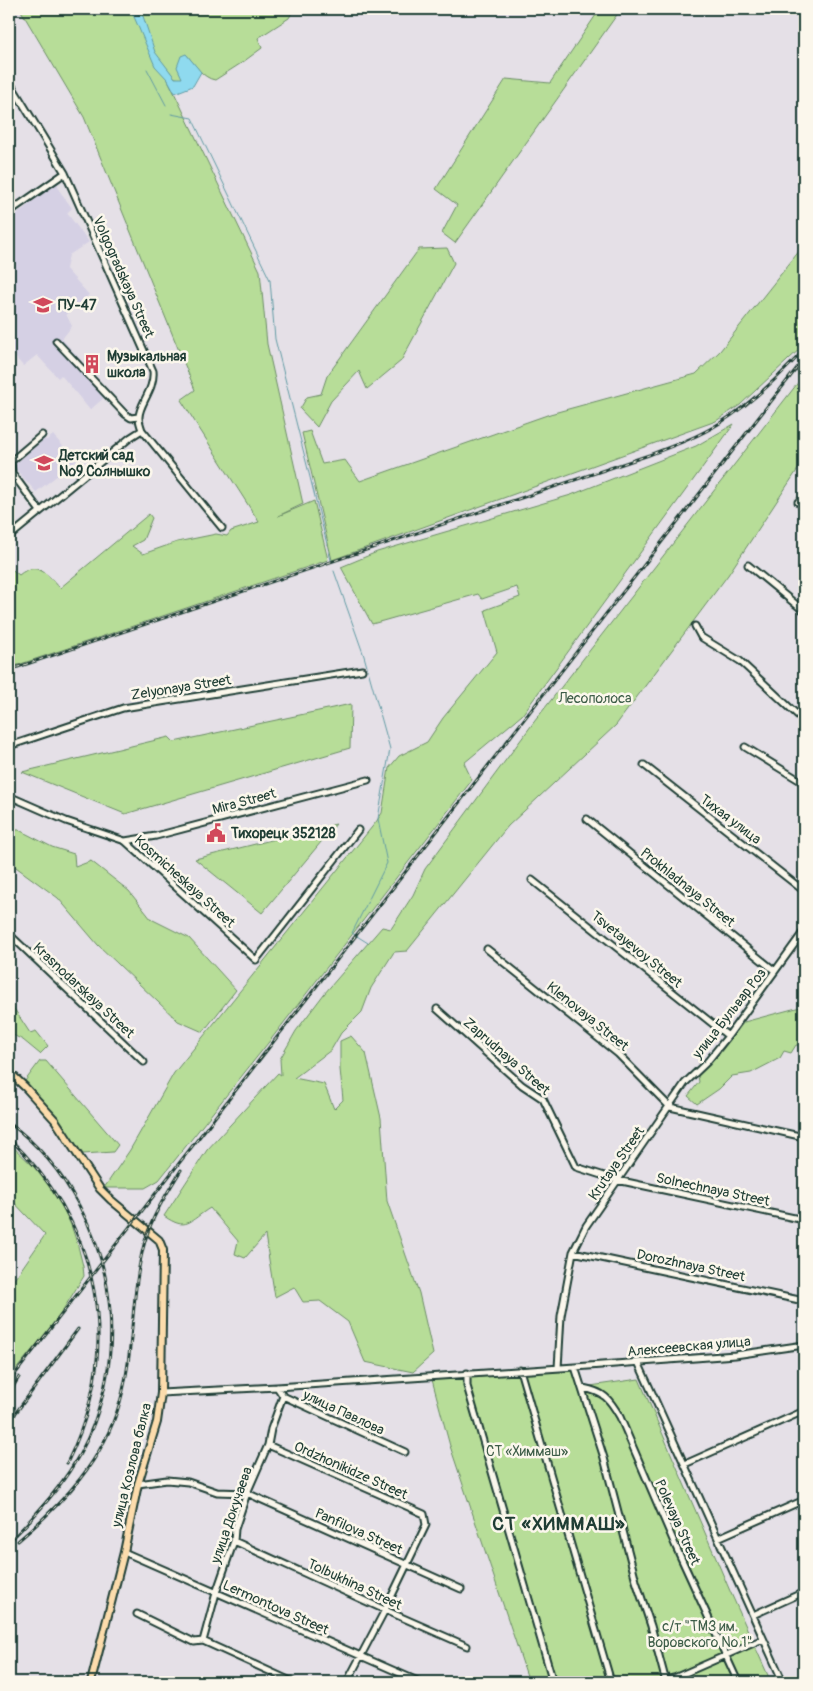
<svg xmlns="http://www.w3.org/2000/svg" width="813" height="1691" font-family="Pangolin,sans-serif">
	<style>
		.built { fill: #d5d0e4 }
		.green { fill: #b7dd98; stroke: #6b8d66 }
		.water { fill: #8fdaef; stroke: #629ba4 }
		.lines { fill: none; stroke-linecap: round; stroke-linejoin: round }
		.stream { stroke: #629ba4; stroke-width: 1 }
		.minor-casing { stroke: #1f3d34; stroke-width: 9 }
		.major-casing { stroke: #1f3d34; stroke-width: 10 }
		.minor { stroke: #fbf7ec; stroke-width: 5 }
		.major { stroke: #fcdcac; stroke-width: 6 }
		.rail-casing { stroke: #1f3d34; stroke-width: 3 }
		.rail { stroke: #fbf7ec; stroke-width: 1; stroke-dasharray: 4; stroke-linecap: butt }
		.labels { text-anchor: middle; stroke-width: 5; stroke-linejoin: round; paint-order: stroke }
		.street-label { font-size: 14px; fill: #1f3d34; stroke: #fbf7ec }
		.poi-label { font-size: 14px; font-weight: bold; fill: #1f3d34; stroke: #fbf7ec; text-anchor: start }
		.park-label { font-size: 14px; fill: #3d5d48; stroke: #fbf7ec }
		.district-label { font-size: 19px; font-weight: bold; letter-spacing: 1px; fill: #1f3d34; stroke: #fbf7ec }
	</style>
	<rect width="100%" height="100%" fill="#e5e0e7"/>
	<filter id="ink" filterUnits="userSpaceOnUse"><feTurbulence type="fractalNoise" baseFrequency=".02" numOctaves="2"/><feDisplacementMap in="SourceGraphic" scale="10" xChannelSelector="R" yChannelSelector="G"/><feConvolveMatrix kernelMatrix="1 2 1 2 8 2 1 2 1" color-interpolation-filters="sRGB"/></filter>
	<g filter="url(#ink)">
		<path class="built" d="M57 181 59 190 72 208 67 213 89 242 69 255 66 269 89 295 66 314 72 326 62 339 128 414 106 396 90 410 61 375 58 378 37 355 23 366 9 350V221Z
			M53 435 76 461 36 492 13 466 28 453 27 451 42 439 47 440Z"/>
		<path class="green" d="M20 9H294L289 18 258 38 262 48 243 62 215 80C202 78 194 63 186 54L182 79 175 78 156 55 260 271 267 344 303 504 278 516 314 501 328 560 9 668V567L19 575C37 560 48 575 60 588L149 514 152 518 143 540 132 546 143 554 177 542 216 534 227 536 231 531 259 522 181 400 195 390 84 117Z
			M600 9H621L455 243 442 233 457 205 436 189 506 79 550 83Z
			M804 245V345L740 405 716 421 332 560 302 433 310 431 322 464 345 460 360 481 550 414 696 374 720 351Z
			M447 248 454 263 401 361 367 389 359 371 331 401 317 427 300 409 307 397 321 394 327 376 419 249Z
			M804 375V460L728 575 616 725 508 826 407 951 394 952 371 988 362 1012 341 1033 331 1050 294 1078 324 1084 334 1109 343 1100 340 1069V1041L351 1036 366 1053 381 1118 387 1201 419 1293 433 1354 413 1372 365 1362 348 1322 320 1301 303 1302 294 1287 275 1297 265 1235 245 1258 235 1254 238 1241 210 1208C189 1221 187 1232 164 1216L207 1150 278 1073 281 1075 280 1059 296 1031 324 994 382 927 391 929 413 895 425 869 534 722Z
			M734 424 522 715 464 763 472 780 272 1038 159 1180 145 1188H104L130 1150 174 1073 376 822 382 813 389 768 399 756 427 742 443 718 497 652 485 610 520 597 517 587 482 599 478 594 372 624 341 567 377 552 571 495 696 446Z
			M351 704 350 748 125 814 22 772 169 737 174 742Z
			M336 824 262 913 195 859Z
			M9 830H19L52 847 74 854 75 867 91 861 129 891 151 919 189 938 236 990 203 1032 178 1021 98 945 58 898 9 862Z
			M9 1001 30 1033 36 1031 48 1046 40 1054 23 1040 9 1033Z
			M804 1006V1061L798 1060 804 1046 796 1045 791 1053 784 1051 780 1058 751 1073 732 1076 719 1089 697 1104 688 1096 699 1082 698 1076 717 1057 744 1022Z
			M40 1061H46L118 1145 113 1152 83 1154 51 1110 25 1081Z
			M9 1143 33 1166 48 1184 64 1210 71 1225 78 1246 83 1266 84 1276 56 1321 9 1378V1287L45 1235 9 1197Z
			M575 1367 583 1387 639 1379 730 1591 771 1682H529L450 1446 431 1376Z"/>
		<path class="water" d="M132 12 143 16 155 52 175 78H182L177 67 181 56 186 54 201 72 193 86 175 93 168 80 155 66Z"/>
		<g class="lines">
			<path class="stream" d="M147 69 166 105
				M171 114 192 118 270 280 275 339 331 560
				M334 571 364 656 390 749 378 819 387 863 352 933 368 943"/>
			<g class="minor-casing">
				<path id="minor" d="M9 81 65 173 153 371C155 390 138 405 139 418 139 422 141 427 142 430L222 528
					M9 212 65 173
					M56 341 125 414 131 418 138 417
					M9 459 11 461 12 473 40 511
					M9 463 42 435
					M798 502 804 507
					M9 537 131 437 142 430
					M748 565 804 611
					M695 626 701 637 740 661 804 721
					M9 746 123 708 362 670
					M745 747 804 783
					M644 765 804 891
					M9 796 66 821 125 841 256 960 358 830
					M587 819 775 971
					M125 841 156 836 368 780
					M532 880 728 1036
					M9 934 144 1062
					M487 949 618 1054 670 1107
					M437 1009 522 1085 543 1099 576 1167 617 1180 804 1220
					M670 1107 804 1137
					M573 1252 804 1301
					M638 1362 783 1682
					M575 1367 604 1458 636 1581 651 1626 666 1682
					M558 1368 561 1316 573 1252 586 1226 685 1083 707 1062 728 1036 804 931
					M520 1370 611 1682
					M467 1373V1386L553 1682
					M277 1387 283 1396 405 1452
					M583 1388C604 1392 609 1398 620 1417L676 1547 738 1682
					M161 1393 277 1387 575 1367 735 1355 804 1345
					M268 1445 424 1514 426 1525 385 1610 347 1682
					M685 1464 804 1411
					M138 1484 167 1480 188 1482 217 1492 247 1493 461 1589
					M718 1538 804 1500
					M234 1541 385 1610 467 1646
					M124 1552 420 1682
					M137 1614 194 1642 203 1641 293 1682
					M753 1615 804 1592
					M203 1641 216 1593 234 1541 235 1529 247 1493 268 1445 271 1429 283 1396
					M665 1680 674 1678 763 1639
					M796 1682 804 1679"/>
			</g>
			<g class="major-casing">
				<path id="major" d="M9 1072 25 1087 55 1120 100 1189 111 1200 159 1240 163 1250 161 1393 157 1422 138 1484 124 1552 91 1682"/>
			</g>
			<use href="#minor" class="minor"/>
			<use href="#major" class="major"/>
			<g class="rail-casing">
				<path id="rail" d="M9 670 649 455C673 446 698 437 720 423 752 403 778 378 804 350
					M9 1123C67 1165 105 1240 110 1311 113 1348 107 1387 94 1423 77 1470 44 1507 9 1542
					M9 1138C101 1227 124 1347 67 1463
					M9 1382 804 359
					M9 1394 19 1377
					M9 1422 78 1329
					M18 1541C64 1502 103 1461 120 1402 135 1350 130 1294 145 1241 152 1216 167 1193 181 1170"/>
			</g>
			<use href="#rail" class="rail"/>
		</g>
	</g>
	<defs>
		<g id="university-bare" transform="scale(1.5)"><path d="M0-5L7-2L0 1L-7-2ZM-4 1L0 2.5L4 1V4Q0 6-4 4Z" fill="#d1495b" stroke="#fbf7ec" stroke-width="2.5" paint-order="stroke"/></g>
		<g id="building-bare" transform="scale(1.5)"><path d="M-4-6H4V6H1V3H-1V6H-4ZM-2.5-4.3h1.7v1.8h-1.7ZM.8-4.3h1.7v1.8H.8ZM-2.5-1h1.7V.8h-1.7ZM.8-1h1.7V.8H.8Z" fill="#d1495b" stroke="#fbf7ec" stroke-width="2.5" paint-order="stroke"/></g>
		<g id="school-bare" transform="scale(1.5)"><path d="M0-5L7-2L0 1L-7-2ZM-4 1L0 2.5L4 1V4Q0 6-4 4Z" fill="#d1495b" stroke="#fbf7ec" stroke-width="2.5" paint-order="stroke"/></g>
		<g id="civic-bare" transform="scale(1.5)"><path d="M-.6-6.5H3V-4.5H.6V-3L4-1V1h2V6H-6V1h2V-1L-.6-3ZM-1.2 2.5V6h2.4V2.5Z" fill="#d1495b" stroke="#fbf7ec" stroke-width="2.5" paint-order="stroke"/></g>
	</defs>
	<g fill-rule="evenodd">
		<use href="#university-bare" x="43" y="305"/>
		<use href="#building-bare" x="92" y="364"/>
		<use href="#school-bare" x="44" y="463"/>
		<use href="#civic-bare" x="216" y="833"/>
	</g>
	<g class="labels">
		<g class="street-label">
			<text transform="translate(124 277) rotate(66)" y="5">Volgogradskaya Street</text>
			<text transform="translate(181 687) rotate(-9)" y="5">Zelyonaya Street</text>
			<text transform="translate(244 801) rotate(-15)" y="5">Mira Street</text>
			<text transform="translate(731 819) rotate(37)" y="5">Тихая улица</text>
			<text transform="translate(185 881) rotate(42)" y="5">Kosmicheskaya Street</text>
			<text transform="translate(688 887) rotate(39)" y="5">Prokhladnaya Street</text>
			<text transform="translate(637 949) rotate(39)" y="5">Tsvetayevoy Street</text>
			<text transform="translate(84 990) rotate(43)" y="5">Krasnodarskaya Street</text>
			<text transform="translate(729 1013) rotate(-52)" y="5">улица Бульвар Роз</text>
			<text transform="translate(588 1016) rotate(39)" y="5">Klenovaya Street</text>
			<text transform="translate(507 1056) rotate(41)" y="5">Zaprudnaya Street</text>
			<text transform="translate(616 1163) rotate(-55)" y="5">Krutaya Street</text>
			<text transform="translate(713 1189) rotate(12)" y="5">Solnechnaya Street</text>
			<text transform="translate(691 1265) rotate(12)" y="5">Dorozhnaya Street</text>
			<text transform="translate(689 1346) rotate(-5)" y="5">Алексеевская улица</text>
			<text transform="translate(344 1412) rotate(25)" y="5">улица Павлова</text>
			<text transform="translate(131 1465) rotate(-76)" y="5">улица Козлова балка</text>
			<text transform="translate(351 1470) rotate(24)" y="5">Ordzhonikidze Street</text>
			<text transform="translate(231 1515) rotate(-71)" y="5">улица Докучаева</text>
			<text transform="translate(678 1522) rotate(66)" y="5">Polevaya Street</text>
			<text transform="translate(359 1531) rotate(24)" y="5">Panfilova Street</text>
			<text transform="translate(355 1584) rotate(25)" y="5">Tolbukhina Street</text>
			<text transform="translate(276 1607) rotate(24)" y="5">Lermontova Street</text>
		</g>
		<g class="poi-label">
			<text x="58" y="310">ПУ-47</text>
			<text x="107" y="361">Музыкальная<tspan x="107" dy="16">школа</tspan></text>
			<text x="59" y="460">Детский сад<tspan x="59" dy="16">№9 Солнышко</tspan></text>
			<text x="231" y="838">Тихорецк 352128</text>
		</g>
		<g class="park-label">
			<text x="595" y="703">Лесополоса</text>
			<text x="527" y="1456">СТ «Химмаш»</text>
			<text x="700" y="1631">с/т "ТМЗ им.<tspan x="700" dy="16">Воровского № 1"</tspan></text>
		</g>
		<g class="district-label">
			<text x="559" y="1530">СТ «ХИММАШ»</text>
		</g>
	</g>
	<rect width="813" height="1691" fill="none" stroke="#fbf7ec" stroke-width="30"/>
	<rect x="15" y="15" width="783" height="1661" fill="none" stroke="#1f3d34" stroke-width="2" filter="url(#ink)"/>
</svg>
